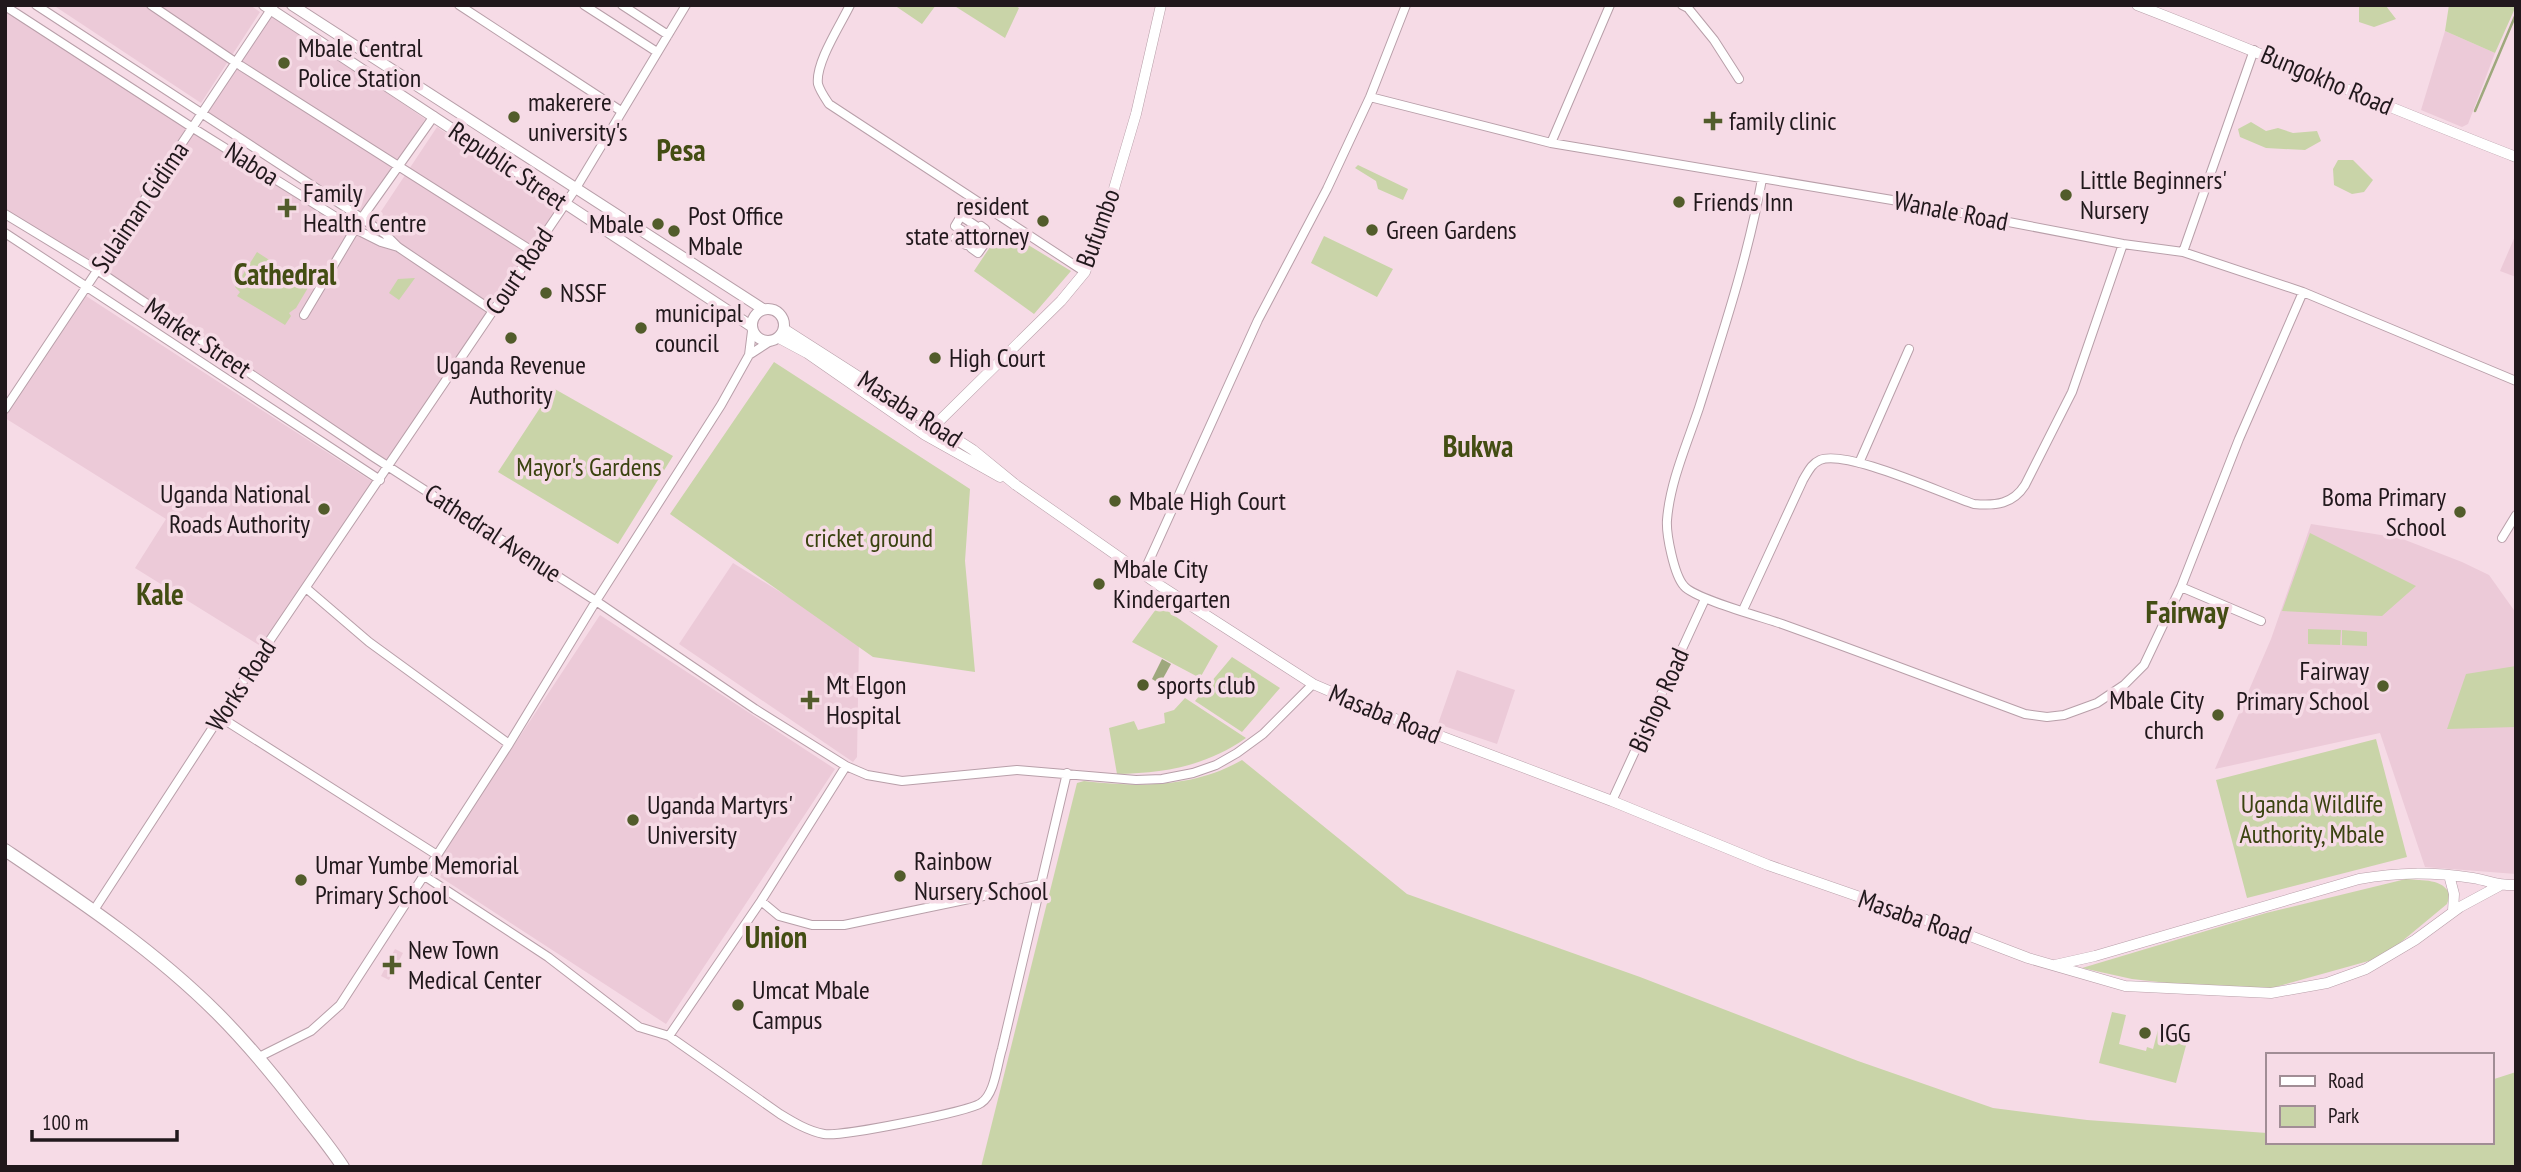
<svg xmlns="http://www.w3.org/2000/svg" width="2521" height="1172" font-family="'PT Sans Narrow',sans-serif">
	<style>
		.built { fill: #eccad8 }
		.green { fill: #c9d4a8 }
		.water { fill: #9ea87d }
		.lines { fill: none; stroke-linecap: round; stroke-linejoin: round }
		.stream { stroke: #9ea87d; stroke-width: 2.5 }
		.minor-casing { stroke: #b89fa9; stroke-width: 10 }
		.tertiary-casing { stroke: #b89fa9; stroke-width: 11 }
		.secondary-casing { stroke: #b89fa9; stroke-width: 12 }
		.primary-casing { stroke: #b89fa9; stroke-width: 14 }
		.minor { stroke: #fff; stroke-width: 8 }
		.tertiary { stroke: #fff; stroke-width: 10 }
		.secondary { stroke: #fff; stroke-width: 10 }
		.primary { stroke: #fff; stroke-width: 12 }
		.poi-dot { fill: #525c2b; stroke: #f6dbe6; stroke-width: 2.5 }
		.labels { text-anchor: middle; stroke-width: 7; stroke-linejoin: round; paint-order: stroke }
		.poi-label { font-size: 26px; fill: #21181c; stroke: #f6dbe6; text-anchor: start }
		.street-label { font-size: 26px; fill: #21181c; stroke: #f6dbe6 }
		.park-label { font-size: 26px; fill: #3a4310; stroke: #f6dbe6 }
		.quarter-label { font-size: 30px; font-weight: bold; fill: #434d13; stroke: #f6dbe6 }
	</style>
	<rect width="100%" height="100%" fill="#f6dbe6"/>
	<path class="built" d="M53 5H250L260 12 201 103Z
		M5 6 378 240 448 285 489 315 388 467 5 210Z
		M270 13 425 119 396 165 357 215 205 112Z
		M2445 31 2495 53 2468 124 2462 127 2421 110Z
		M437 127 558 210 492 306 372 225Z
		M2516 234V277L2500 271Z
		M86 296 376 484 262 647 135 568 166 519 5 418V406Z
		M2311 524 2400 538 2462 562 2489 575 2516 613V874L2425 867 2380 733 2215 769 2271 639Z
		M733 563 859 640 857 757 853 762 679 644Z
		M600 615 835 769 666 1024 431 871Z
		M1457 670 1515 690 1497 744 1438 724Z
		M395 949 403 953 389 980 381 976Z"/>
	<path class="green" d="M894 5H936L922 24Z
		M953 5H1014L1019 8 1005 38Z
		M2359 5 2386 6 2396 19 2374 27 2359 22Z
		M2449 5H2516V6L2495 53 2445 31Z
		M2251 122 2266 131 2278 128 2293 133 2317 131 2321 141 2305 150 2266 148 2240 137 2238 129Z
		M2338 160H2353L2373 180 2364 192 2352 194 2334 185 2333 169Z
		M1358 165 1408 189 1403 200 1378 189 1376 181 1355 168Z
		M1002 229 1071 271 1034 314 974 271Z
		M1324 236 1393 269 1377 297 1311 263Z
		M257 252 309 286 296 308 289 313 291 316 285 325 237 296 240 292 235 287Z
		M415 278 399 300 389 293 398 279Z
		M774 362 970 489 965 561 975 672 873 657 670 514Z
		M553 388 673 456 618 544 498 472Z
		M2310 533 2416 586 2382 616 2282 611Z
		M1159 605 1218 646 1200 678 1132 642Z
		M2308 629 2341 630 2340 645 2308 644Z
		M2342 630 2367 632V646L2342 645Z
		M1232 657 1280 688 1242 732 1195 701Z
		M2516 666V727L2447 729 2466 674Z
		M1185 698 1246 738C1206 766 1165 773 1117 774L1109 728 1134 721 1138 730 1165 723 1164 713 1174 710Z
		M2376 739 2407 857 2247 898 2216 780Z
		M1242 760 1407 894 1640 977 1858 1061 1993 1108 2087 1120 2267 1133V1142H2491V1080L2516 1072V1167H981L1077 783 1084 781C1138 787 1194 788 1242 760Z
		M2406 879C2423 881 2443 878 2450 895L2447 904 2383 957 2272 988 2203 987 2132 979 2082 968 2266 913Z
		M2112 1012 2126 1015 2119 1044 2146 1051 2147 1047 2153 1049 2158 1030 2188 1038 2176 1083 2099 1063Z"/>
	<path class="water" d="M1162 659 1171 664 1160 684 1152 679Z"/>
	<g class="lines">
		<path class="stream" d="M2475 111 2516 14"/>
		<g class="minor-casing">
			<path id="minor" d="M36 5 345 207 385 234 398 247 493 311
				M151 5 241 66 532 251
				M459 5 621 111
				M584 5 657 52
				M622 5 668 35
				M850 5C841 24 815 63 818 84 820 91 825 98 829 104L1085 272
				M1682 5 1688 8 1714 40 1739 79
				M5 6 193 128 355 229 381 242 398 247
				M1370 97 1551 143 1904 202 2123 244 2183 252 2303 292 2516 381
				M1551 143 1610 5
				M1762 179C1748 257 1723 332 1699 408 1687 444 1670 482 1667 520 1666 534 1674 575 1684 586 1695 599 1762 617 1782 624 1863 653 1944 684 2025 714L2047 717 2064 715 2097 703 2124 685 2144 665 2181 587 2239 439 2303 292
				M5 214 97 270 372 456 596 601 755 709 846 766 867 775 902 781 1017 770 1136 780 1162 779 1193 773 1216 765 1237 753 1263 734 1313 684
				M5 233 380 480
				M2183 252 2254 50
				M978 253 971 248 974 243 969 240 966 245 955 238 963 231 955 226 961 216 979 228 981 226 985 229 982 234 984 235 986 232 990 236 978 253
				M304 315 361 219 434 116
				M749 355 769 342
				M5 409 274 5
				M1859 463 1909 349
				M2502 538 2516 515
				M1143 574 1258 320 1327 189 1370 97 1406 5
				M2181 587 2261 621
				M306 588 369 642 509 744
				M1743 610 1803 480C1808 472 1811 464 1820 460 1846 449 1943 494 1974 504 1996 506 2013 504 2025 485L2072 392 2123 244
				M220 717 437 855
				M1612 801 1705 599
				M423 875 548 957 639 1027 669 1036 761 901 846 766
				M761 901 779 916 812 925H844L1042 884
				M94 910 264 649 576 188 686 5
				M669 1036 780 1114C793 1122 808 1131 824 1134 840 1137 968 1112 981 1103 995 1094 997 1064 1002 1049L1067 773
				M259 1057 311 1031 340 1005 509 744 596 601 721 405 749 355 752 331"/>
		</g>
		<g class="tertiary-casing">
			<path id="tertiary" d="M2137 5C2264 54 2389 108 2516 157
				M784 329 973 450 1016 485 1159 585 1313 684 1390 717 1612 801 1768 865 1952 929 2028 958 2125 986 2271 993 2327 983 2366 969 2415 940 2460 907 2499 886
				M779 338 807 353 925 435 1000 477
				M925 435 1061 301 1085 272 1108 209 1136 114 1161 5
				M2449 875 2454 894 2453 911
				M2055 965 2095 956 2359 879C2399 872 2432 872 2473 878 2491 881 2497 886 2516 885"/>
		</g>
		<g class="secondary-casing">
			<path id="secondary" d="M264 5 751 326
				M292 5 763 309
				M752 325a16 16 0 1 1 32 0a16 16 0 1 1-32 0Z"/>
		</g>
		<g class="primary-casing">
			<path id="primary" d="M5 850C79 900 154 950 217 1013 248 1044 275 1077 301 1111 315 1129 330 1147 343 1167"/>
		</g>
		<use href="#minor" class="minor"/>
		<use href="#tertiary" class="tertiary"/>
		<use href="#secondary" class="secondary"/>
		<use href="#primary" class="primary"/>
	</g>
	<g class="poi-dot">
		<circle cx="284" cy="63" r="7"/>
		<circle cx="514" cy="117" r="7"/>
		<path d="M1709.5 110.5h7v7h7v7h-7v7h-7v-7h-7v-7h7z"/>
		<circle cx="2066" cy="195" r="7"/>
		<circle cx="1679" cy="202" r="7"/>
		<path d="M283.5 197.5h7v7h7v7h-7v7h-7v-7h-7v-7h7z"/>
		<circle cx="1043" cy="221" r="7"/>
		<circle cx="658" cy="224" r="7"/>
		<circle cx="1372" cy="230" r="7"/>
		<circle cx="674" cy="231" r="7"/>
		<circle cx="546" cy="293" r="7"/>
		<circle cx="641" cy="328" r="7"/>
		<circle cx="511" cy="338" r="7"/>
		<circle cx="935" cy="358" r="7"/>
		<circle cx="1115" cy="501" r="7"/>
		<circle cx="324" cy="509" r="7"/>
		<circle cx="2460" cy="512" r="7"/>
		<circle cx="1099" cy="584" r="7"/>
		<circle cx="1143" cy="685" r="7"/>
		<circle cx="2383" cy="686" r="7"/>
		<path d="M806.5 689.5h7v7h7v7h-7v7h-7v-7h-7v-7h7z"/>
		<circle cx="2218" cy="715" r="7"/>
		<circle cx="633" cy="820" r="7"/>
		<circle cx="900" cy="876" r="7"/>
		<circle cx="301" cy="880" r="7"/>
		<path d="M388.5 954.5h7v7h7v7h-7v7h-7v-7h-7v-7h7z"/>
		<circle cx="738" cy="1005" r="7"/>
		<circle cx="2145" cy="1033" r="7"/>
	</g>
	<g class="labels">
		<g class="poi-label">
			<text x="298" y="57">Mbale Central<tspan x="298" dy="30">Police Station</tspan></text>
			<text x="528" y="111">makerere<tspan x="528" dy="30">university's</tspan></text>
			<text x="1729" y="130">family clinic</text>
			<text x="2080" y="189">Little Beginners'<tspan x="2080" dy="30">Nursery</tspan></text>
			<text x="303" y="202">Family<tspan x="303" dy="30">Health Centre</tspan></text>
			<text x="1693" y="211">Friends Inn</text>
			<text x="1029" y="215" text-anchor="end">resident<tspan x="1029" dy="30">state attorney</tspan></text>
			<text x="688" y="225">Post Office<tspan x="688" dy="30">Mbale</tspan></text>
			<text x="644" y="233" text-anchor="end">Mbale</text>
			<text x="1386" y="239">Green Gardens</text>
			<text x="560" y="302">NSSF</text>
			<text x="655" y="322">municipal<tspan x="655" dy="30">council</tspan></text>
			<text x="949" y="367">High Court</text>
			<text x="511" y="374" text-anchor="middle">Uganda Revenue<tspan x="511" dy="30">Authority</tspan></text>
			<text x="310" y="503" text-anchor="end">Uganda National<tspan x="310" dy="30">Roads Authority</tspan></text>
			<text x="2446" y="506" text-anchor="end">Boma Primary<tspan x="2446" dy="30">School</tspan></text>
			<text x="1129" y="510">Mbale High Court</text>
			<text x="1113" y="578">Mbale City<tspan x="1113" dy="30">Kindergarten</tspan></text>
			<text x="2369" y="680" text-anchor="end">Fairway<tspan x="2369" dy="30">Primary School</tspan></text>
			<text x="826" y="694">Mt Elgon<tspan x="826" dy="30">Hospital</tspan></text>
			<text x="1157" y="694">sports club</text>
			<text x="2204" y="709" text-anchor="end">Mbale City<tspan x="2204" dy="30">church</tspan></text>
			<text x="647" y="814">Uganda Martyrs'<tspan x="647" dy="30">University</tspan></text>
			<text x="914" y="870">Rainbow<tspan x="914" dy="30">Nursery School</tspan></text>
			<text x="315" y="874">Umar Yumbe Memorial<tspan x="315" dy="30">Primary School</tspan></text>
			<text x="408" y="959">New Town<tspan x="408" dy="30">Medical Center</tspan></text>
			<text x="752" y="999">Umcat Mbale<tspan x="752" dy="30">Campus</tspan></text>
			<text x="2159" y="1042">IGG</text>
		</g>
		<g class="street-label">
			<text transform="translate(2327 80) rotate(23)" y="9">Bungokho Road</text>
			<text transform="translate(252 164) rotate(32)" y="9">Naboa</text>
			<text transform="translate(508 166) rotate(34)" y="9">Republic Street</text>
			<text transform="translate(140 207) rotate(-56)" y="9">Sulaiman Gidima</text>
			<text transform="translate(1951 211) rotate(11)" y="9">Wanale Road</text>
			<text transform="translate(1098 228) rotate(-70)" y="9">Bufumbo</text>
			<text transform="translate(519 271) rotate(-56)" y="9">Court Road</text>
			<text transform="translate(198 338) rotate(34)" y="9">Market Street</text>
			<text transform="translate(910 409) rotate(33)" y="9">Masaba Road</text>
			<text transform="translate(493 533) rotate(33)" y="9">Cathedral Avenue</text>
			<text transform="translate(241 685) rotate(-57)" y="9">Works Road</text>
			<text transform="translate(1659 700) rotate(-66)" y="9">Bishop Road</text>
			<text transform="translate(1385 714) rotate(22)" y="9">Masaba Road</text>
			<text transform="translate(1915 917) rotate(19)" y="9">Masaba Road</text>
		</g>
		<g class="park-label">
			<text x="589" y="476">Mayor's Gardens</text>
			<text x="869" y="547">cricket ground</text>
			<text x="2312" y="813">Uganda Wildlife<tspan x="2312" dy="30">Authority, Mbale</tspan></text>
		</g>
		<g class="quarter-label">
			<text x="681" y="161">Pesa</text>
			<text x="285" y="285">Cathedral</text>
			<text x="1478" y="457">Bukwa</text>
			<text x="160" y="605">Kale</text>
			<text x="2187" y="623">Fairway</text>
			<text x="776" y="948">Union</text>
		</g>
	</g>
	<rect width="2521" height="1172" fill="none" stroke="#21181c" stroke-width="14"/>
	<rect x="2266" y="1053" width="228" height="91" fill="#f6dbe6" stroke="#a18d95" stroke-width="2"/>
	<rect x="2280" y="1076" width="35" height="10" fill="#ffffff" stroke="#a18d95" stroke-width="2"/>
	<text x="2328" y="1088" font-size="21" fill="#21181c">Road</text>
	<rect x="2280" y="1106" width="35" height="21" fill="#c9d4a8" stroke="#a18d95" stroke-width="2"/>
	<text x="2328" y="1123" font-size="21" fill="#21181c">Park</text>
	<path d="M32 1130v10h145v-10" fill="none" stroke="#21181c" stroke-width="3.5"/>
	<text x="42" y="1130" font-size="21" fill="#21181c" stroke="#f6dbe6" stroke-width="5" paint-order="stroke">100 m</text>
</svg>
